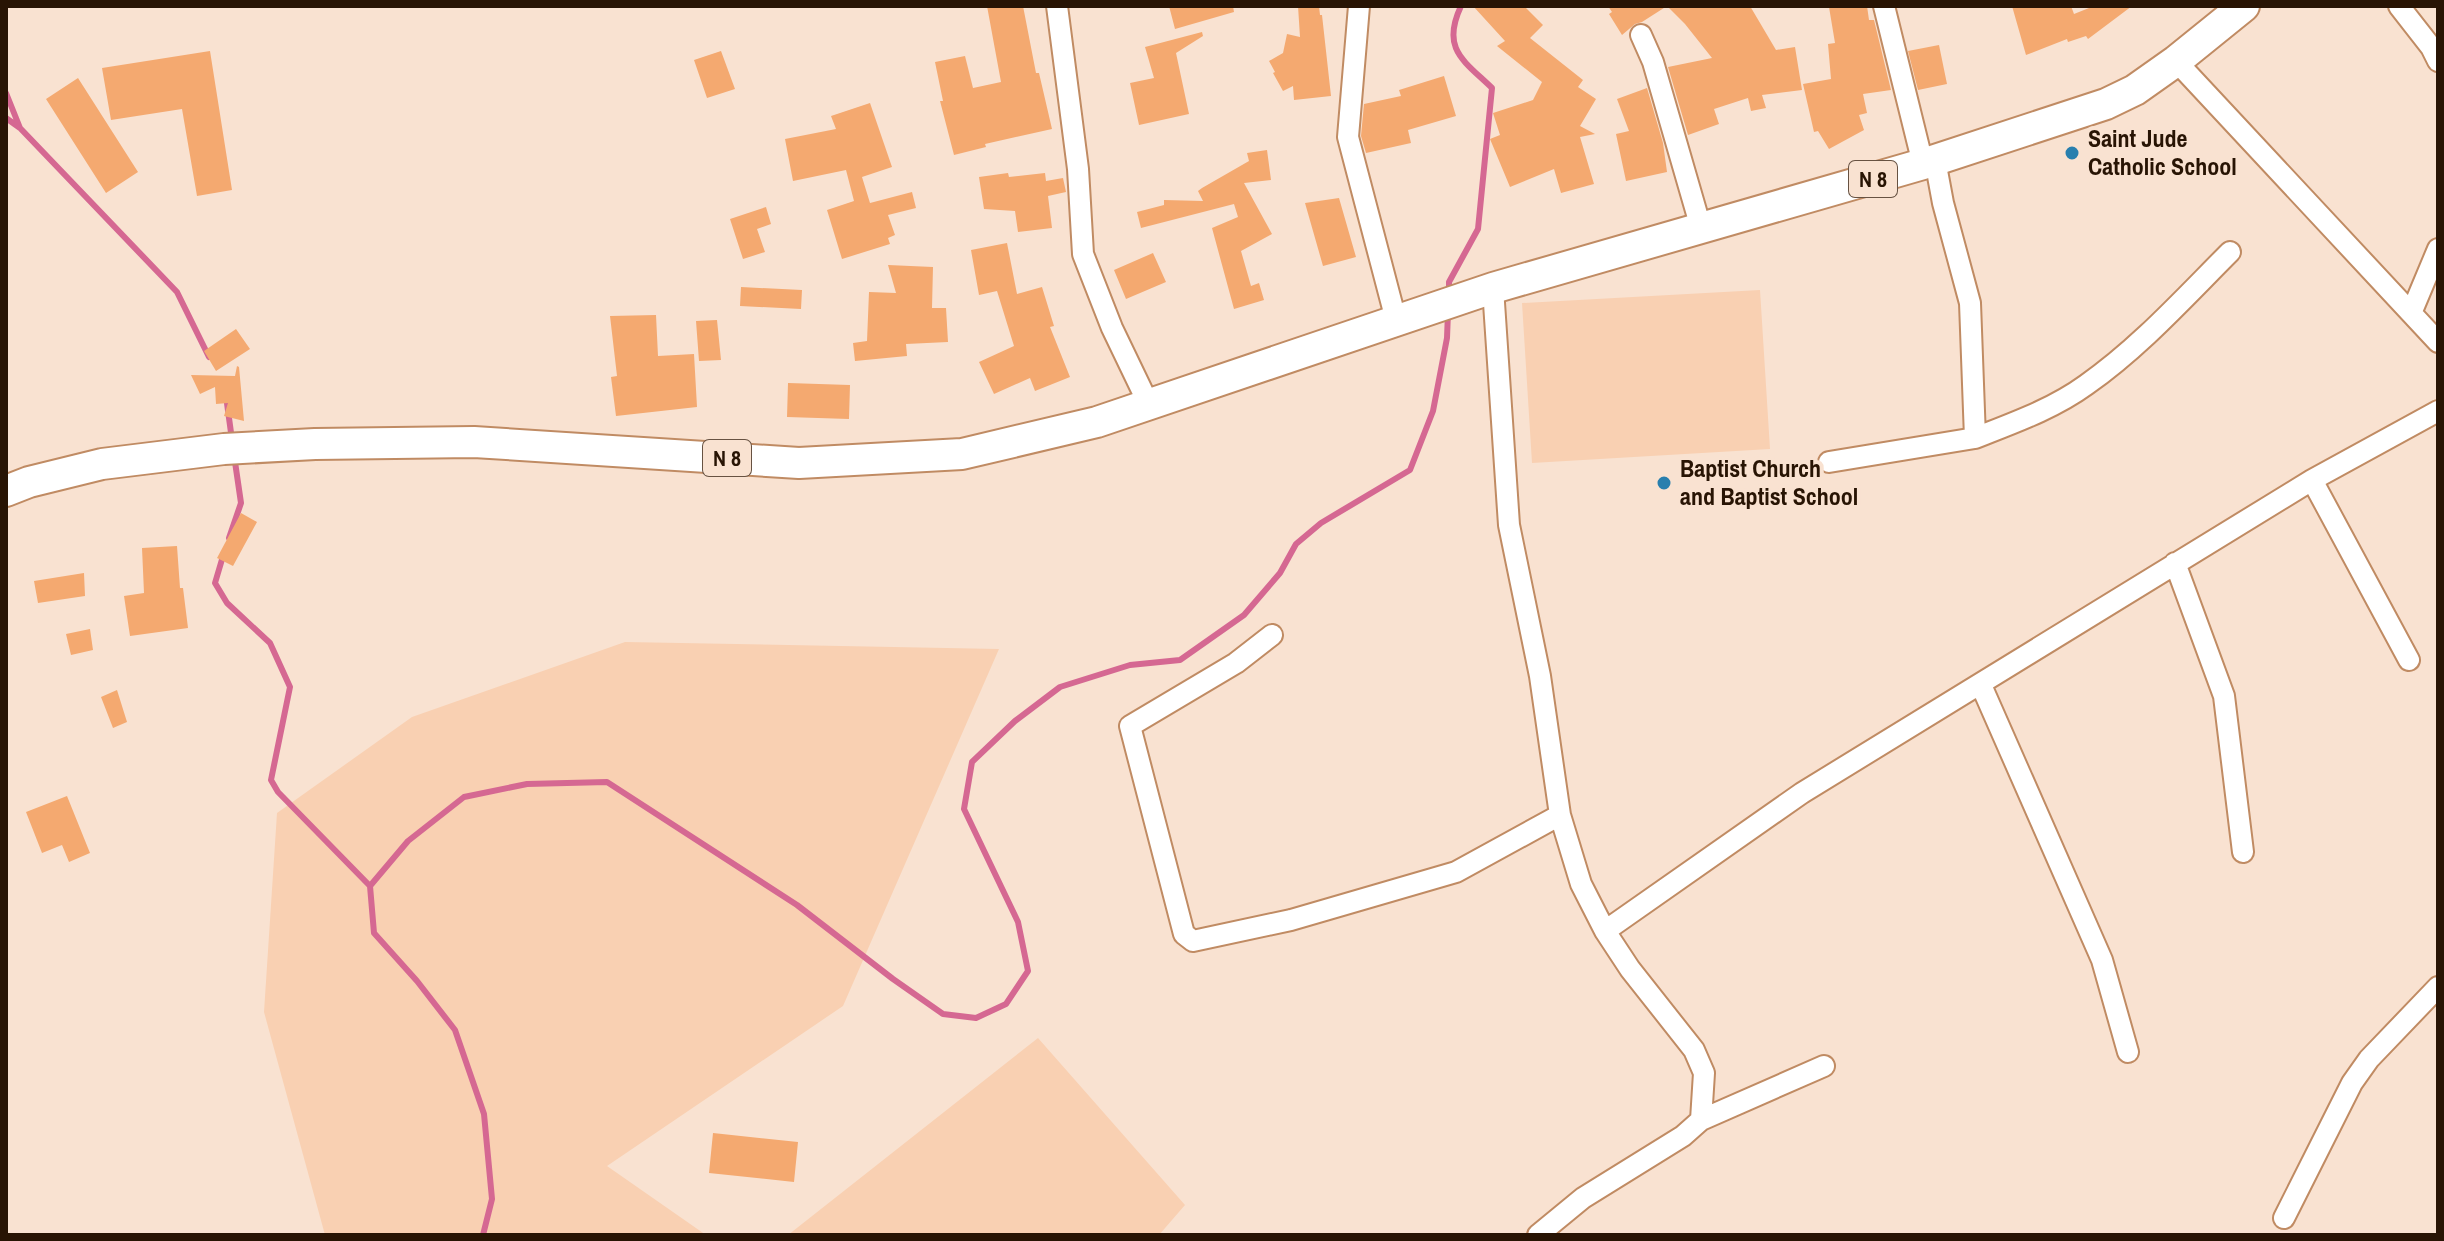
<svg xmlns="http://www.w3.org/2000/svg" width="2444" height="1241" font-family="'Archivo Narrow',sans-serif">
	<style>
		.green { fill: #f9d0b2 }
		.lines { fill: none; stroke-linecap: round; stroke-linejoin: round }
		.stream { stroke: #d56892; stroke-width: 6 }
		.building { fill: #f4a970 }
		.minor-casing { stroke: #c08b63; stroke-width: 24 }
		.highway-casing { stroke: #c08b63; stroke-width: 34 }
		.minor { stroke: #fff; stroke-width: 20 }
		.highway { stroke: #fff; stroke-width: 30 }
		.poi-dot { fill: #297fae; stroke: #f9e2d1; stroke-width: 3 }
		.labels { text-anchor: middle; stroke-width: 8; stroke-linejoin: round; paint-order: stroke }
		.shield { fill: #f9e2d1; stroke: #675242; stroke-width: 2 }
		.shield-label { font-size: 22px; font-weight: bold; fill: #281404 }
		.poi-label { font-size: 24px; font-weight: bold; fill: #281404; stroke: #f9e2d1; text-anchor: start }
	</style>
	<rect width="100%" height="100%" fill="#f9e2d1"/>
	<path class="green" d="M1760 290 1770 449 1532 463 1522 303Z
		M625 642 999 649 843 1006 607 1166 706 1235H325L264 1012 277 813 412 717Z
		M1038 1038 1185 1205 1159 1235H788Z"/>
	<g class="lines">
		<path class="stream" d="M6 93 20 128
			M6 118 20 128 177 292 209 357
			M1449 293V282L1478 229 1492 88C1463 60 1441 49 1461 6
			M226 396 232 440
			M229 538 241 503 234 455
			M223 556 215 583 227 603 270 643 290 687 271 780 278 792 370 886
			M483 1235 492 1199 484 1114 455 1030 417 981 374 933 370 886 408 841 464 797 527 784 607 782 797 905 893 979 943 1014 976 1018 1006 1004 1028 971 1018 922 964 809 972 762 1015 721 1060 687 1130 665 1180 660 1244 615 1280 573 1296 544 1321 523 1410 470 1433 411 1447 338 1448 312"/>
	</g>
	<path class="building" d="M987 6H1023L1036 73H1039L1052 129 985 144 986 147 954 155 940 101H943L935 62 965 56 973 88 1001 82Z
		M1169 6H1233L1234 12 1175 29Z
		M1298 6H1319L1320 15H1322L1331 96 1294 100 1293 86 1283 91 1273 73 1275 72 1269 61 1283 53 1287 34 1300 37Z
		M1473 6H1524L1543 25 1530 38 1583 80 1578 87 1596 99 1580 126 1595 134 1580 137 1594 184 1561 193 1554 169 1510 187 1490 139 1500 135 1493 113 1533 100 1542 82 1497 46 1505 41Z
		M1608 6H1750L1776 50 1795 47 1802 90 1762 95 1766 108 1751 111 1748 98 1714 109 1719 124 1688 135 1668 67 1712 58 1685 24 1667 6 1642 22 1635 24 1622 35 1609 14 1612 12Z
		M1867 6 1869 20H1874L1891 90 1863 94 1867 113 1859 115 1864 130 1829 149 1818 131 1814 132 1803 84 1831 79 1828 44 1835 43 1829 7Z
		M2012 6H2071L2074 14 2094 6H2132L2088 39 2086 36 2068 42 2067 39 2026 55Z
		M1202 32 1203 36 1176 53 1189 114 1139 125 1130 83 1154 78 1145 47Z
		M1939 45 1947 84 1918 90 1908 51Z
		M210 51 232 190 197 196 182 109 111 120 102 68Z
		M721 51 735 89 707 98 694 60Z
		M1444 76 1456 116 1408 130 1411 143 1366 153 1361 136 1364 104 1401 96 1399 90Z
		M78 78 138 172 106 193 46 99Z
		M1647 88 1663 143 1667 172 1626 181 1616 134 1629 131 1617 99Z
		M870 103 892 167 862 177 870 203 912 192 916 208 888 215 895 235 888 238 890 244 842 259 827 210 854 201 846 170 793 181 785 139 836 129 831 116Z
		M1267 150 1271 180 1244 183 1272 234 1241 251 1251 286 1259 283 1264 300 1234 309 1212 228 1238 217 1234 204 1141 228 1137 212 1164 205V200L1203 201 1198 191 1202 188 1249 161 1247 153Z
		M1008 173 1009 177 1045 173 1046 181 1063 178 1066 192 1048 196 1052 228 1018 232 1015 211 984 209 979 177Z
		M1339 198 1356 257 1323 266 1305 203Z
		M766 207 771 224 757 229 765 252 743 259 730 219Z
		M1007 243 1017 294 1042 287 1054 326 1050 327 1070 377 1035 391 1030 378 994 394 979 362 1014 346 997 291 979 295 971 250Z
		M1153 253 1166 282 1126 299 1114 270Z
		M888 265 933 267 932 308H946L948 342 906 344 907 356 855 361 853 343 867 341 869 292 896 293Z
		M741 287 802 290 801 309 740 306Z
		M656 315 658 356 694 354 697 407 616 416 611 377 617 376 610 316Z
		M717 320 721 360 699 361 696 321Z
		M236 329 250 349 216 371 204 351Z
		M237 366 239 367 244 421 224 416 228 403 216 404 215 387 200 394 191 375 235 376Z
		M788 383 850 385 849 419 787 417Z
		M241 513 257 522 233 566 217 558Z
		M177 546 180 588H183L188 628 130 636 124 596 144 593 142 548Z
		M84 573 85 596 38 603 34 581Z
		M90 629 93 650 71 655 66 634Z
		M117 690 127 722 113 728 101 697Z
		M67 796 90 853 69 862 62 845 42 853 26 812Z
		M713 1133 798 1142 794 1182 709 1173Z"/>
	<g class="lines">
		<g class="minor-casing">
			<path id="minor" d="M1057 6 1078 169 1083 254 1112 328 1149 405
				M1359 6 1348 137 1396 320
				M1884 6 1923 164
				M2399 6 2431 47 2438 61
				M1641 35 1653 62 1701 228
				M2176 61 2438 342
				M1935 160 1943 203 1970 303 1975 438C2013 423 2053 409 2086 385 2139 348 2184 298 2230 252
				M1493 288 1509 525 1540 676 1560 815 1581 884 1605 931 1630 969 1694 1050 1704 1073 1701 1120 1683 1136 1583 1198 1538 1235
				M2412 311 2438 249
				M1829 462 1975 438
				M2312 480 2409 660
				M2175 563 2224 696 2243 852
				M1272 635 1236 663 1130 726 1184 934 1193 941 1291 920 1456 872 1560 815
				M1981 685 2102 960 2128 1052
				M1605 931 1802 793 2312 480 2438 411
				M1701 1120 1824 1066
				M2284 1218 2352 1083 2369 1059 2438 987"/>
		</g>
		<g class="highway-casing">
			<path id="highway" d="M6 491 29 482 102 464 224 449 315 444 474 442 799 463 962 454 1097 422 1493 288 1923 164 2106 104 2135 90 2176 61 2244 6"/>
		</g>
		<use href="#minor" class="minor"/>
		<use href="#highway" class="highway"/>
	</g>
	<g class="poi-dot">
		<circle cx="2072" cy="153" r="8"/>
		<circle cx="1664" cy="483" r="8"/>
	</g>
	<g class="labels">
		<g class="shield">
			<rect x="1849" y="161" width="48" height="36" rx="6"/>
			<rect x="703" y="440" width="48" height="36" rx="6"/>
		</g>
		<g class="shield-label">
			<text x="1873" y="187">N 8</text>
			<text x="727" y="466">N 8</text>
		</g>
		<g class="poi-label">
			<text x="2088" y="147">Saint Jude<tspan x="2088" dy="28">Catholic School</tspan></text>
			<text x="1680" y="477">Baptist Church<tspan x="1680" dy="28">and Baptist School</tspan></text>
		</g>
	</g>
	<rect width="2444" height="1241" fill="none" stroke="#281404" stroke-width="16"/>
</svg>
